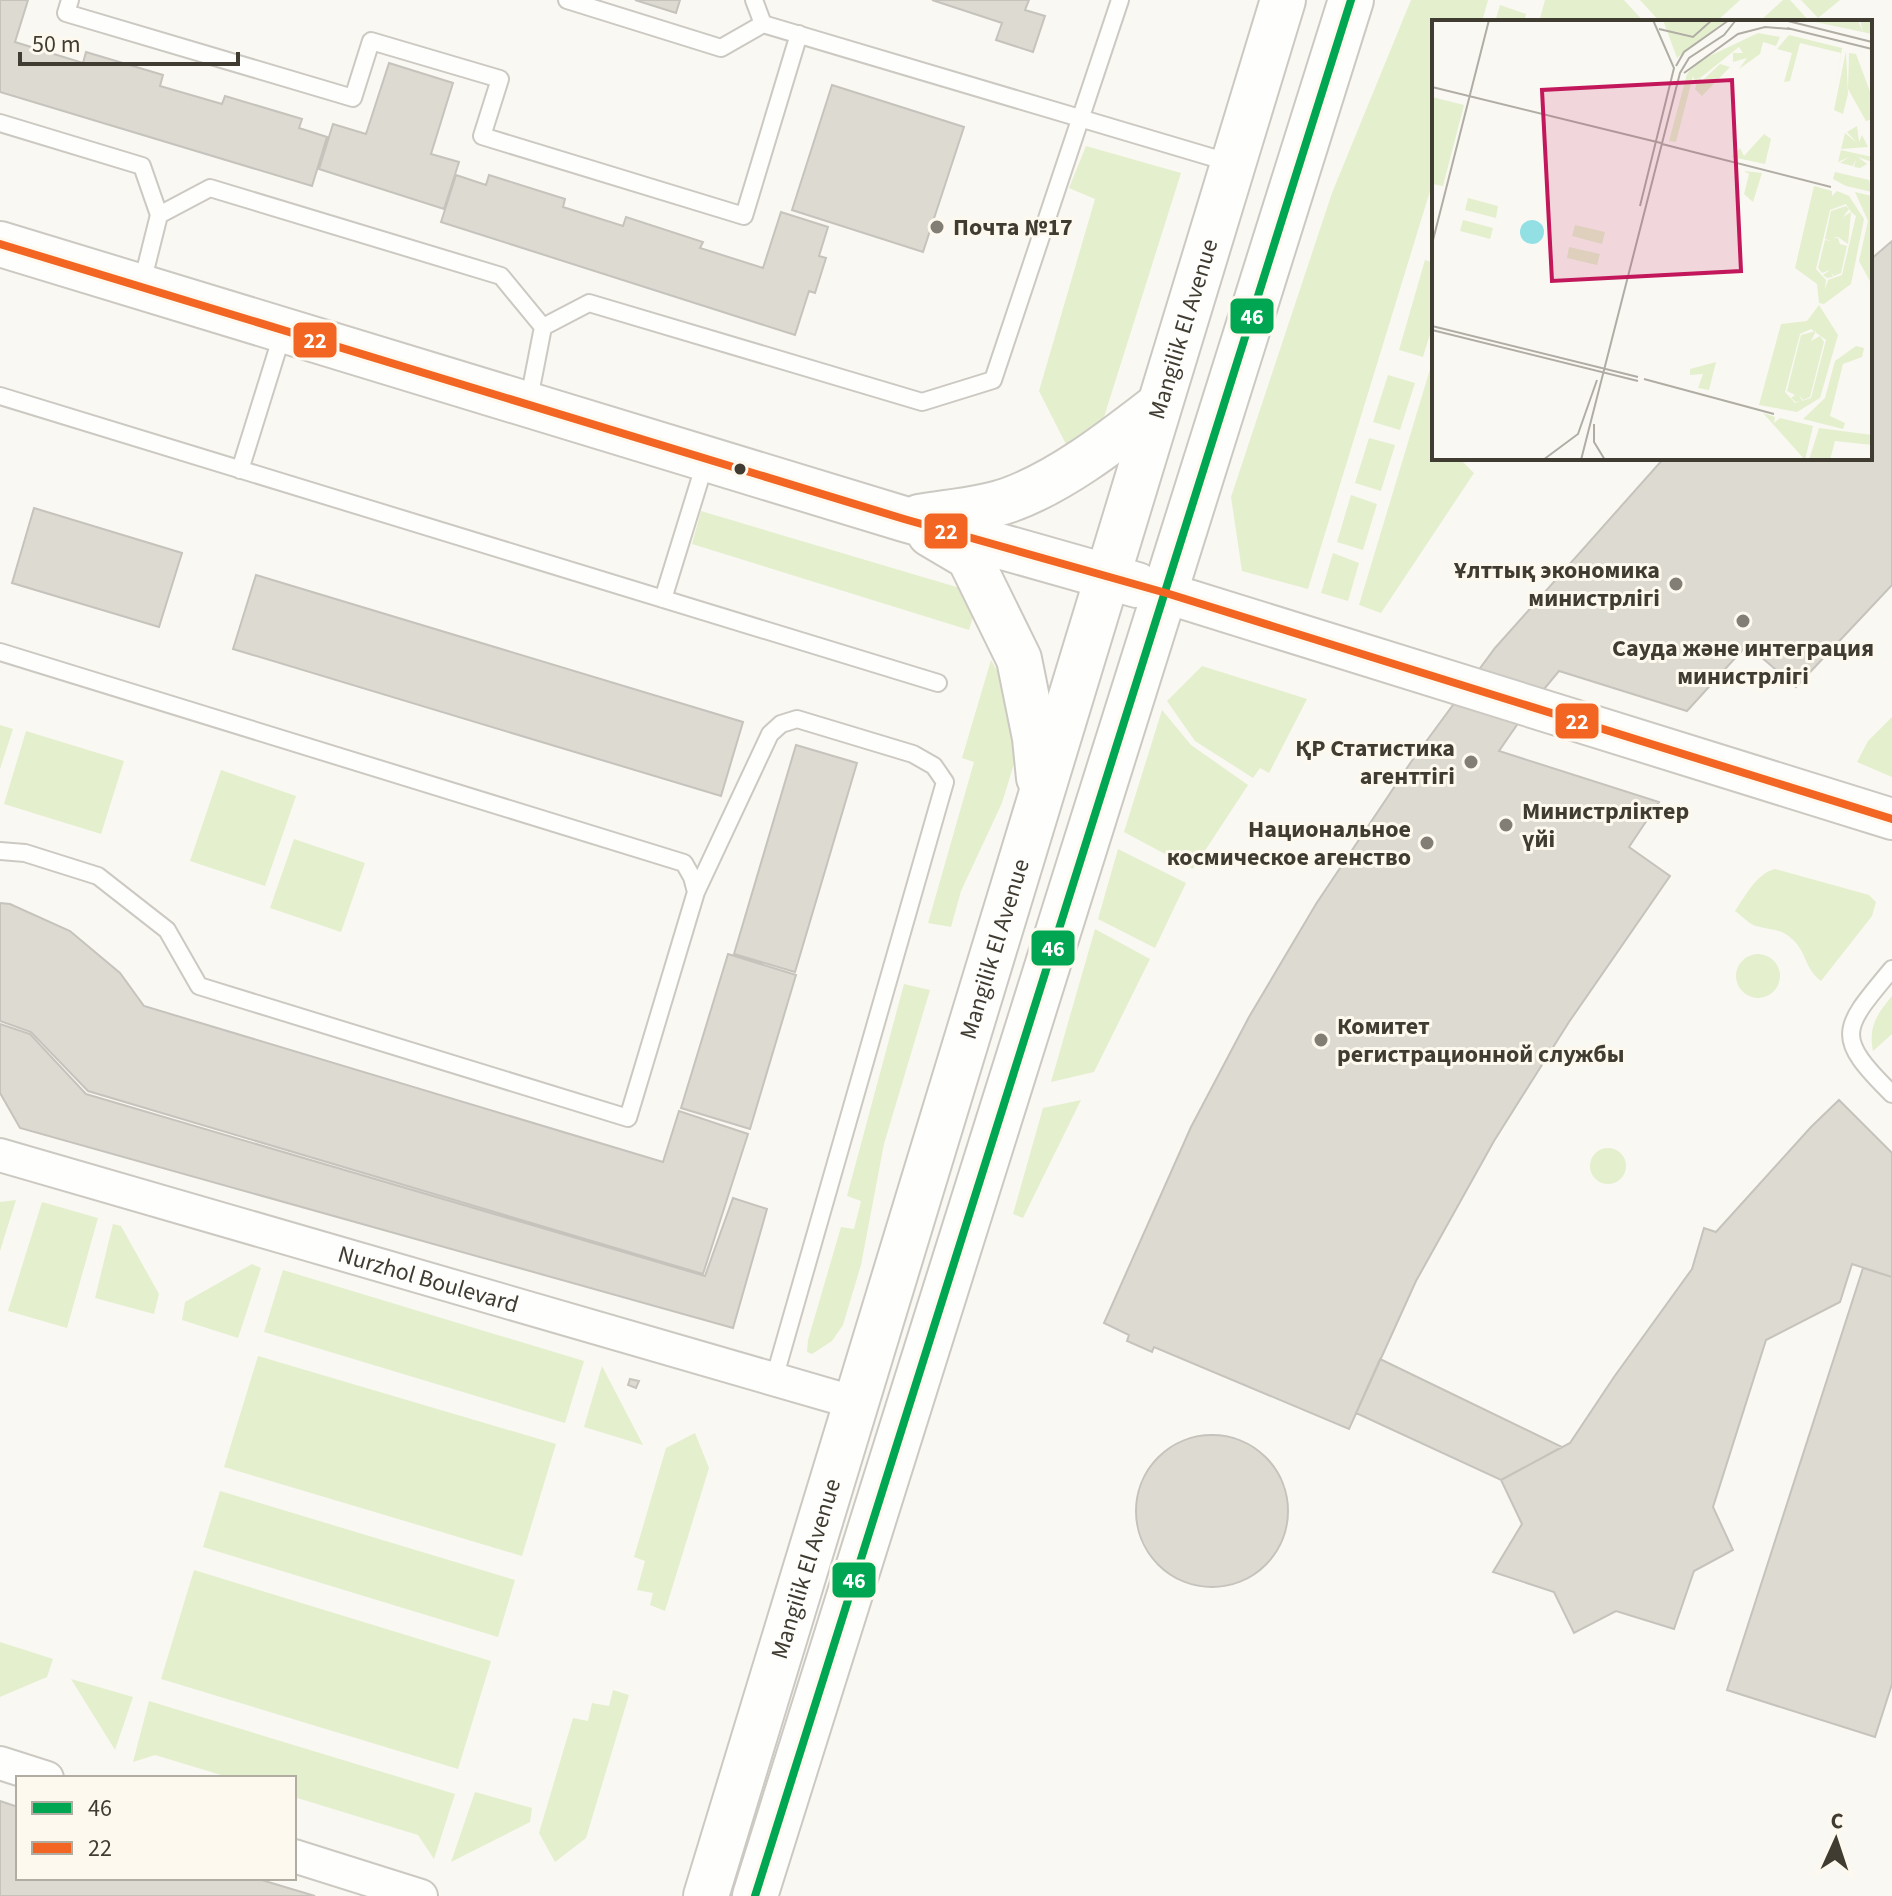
<svg xmlns="http://www.w3.org/2000/svg" width="1892" height="1896" font-family="'Source Sans 3',sans-serif">
	<style>
		.green { fill: #e4efce }
		.building { fill: #dddad2; stroke: #c6c3bc; stroke-width: 2 }
		.lines { fill: none; stroke-linecap: round; stroke-linejoin: round }
		.service-casing { stroke: #ccc9c2; stroke-width: 20 }
		.minor-casing { stroke: #ccc9c2; stroke-width: 36 }
		.tertiary-casing { stroke: #ccc9c2; stroke-width: 44 }
		.secondary-casing { stroke: #ccc9c2; stroke-width: 48 }
		.service { stroke: #fefefd; stroke-width: 16 }
		.minor { stroke: #fefefd; stroke-width: 32 }
		.tertiary { stroke: #fefefd; stroke-width: 40 }
		.secondary { stroke: #fefefd; stroke-width: 44 }
		.bus-1-casing { stroke: #fef9ef; stroke-width: 14 }
		.bus-2-casing { stroke: #fef9ef; stroke-width: 14 }
		.bus-1 { stroke: #00a651; stroke-width: 8 }
		.bus-2 { stroke: #f26522; stroke-width: 8 }
		.poi-dot { fill: #827e75; stroke: #fef9ef; stroke-width: 3 }
		.bus-dot { fill: #413c31; stroke: #fef9ef; stroke-width: 3 }
		.labels { text-anchor: middle; stroke-width: 6; stroke-linejoin: round; paint-order: stroke }
		.poi-label { font-size: 24px; font-weight: bold; fill: #413c31; stroke: #fef9ef; text-anchor: start }
		.street-label { font-size: 24px; fill: #413c31; stroke: #fef9ef }
		.inset-road { fill: none; stroke: #b0ada5; stroke-width: 2 }
		.view { fill: #c2185b; fill-opacity: 0.15; stroke: #c2185b; stroke-width: 4 }
		.inset-edge { fill: none; stroke: #413c31; stroke-width: 4 }
		.line-badge { stroke: #fef9ef; stroke-width: 3 }
		.badge-label { font-size: 22px; text-anchor: middle; font-weight: bold; fill: #fff }
	</style>
	<rect width="100%" height="100%" fill="#faf8f2"/>
	<path class="green" d="M1411 0H1488L1482 22H1434V178L1308 589 1242 571 1231 497 1332 193Z
		M1545 0H1624L1644 22H1539Z
		M1640 0H1740L1716 22H1660Z
		M1783 0H1790L1810 22H1759Z
		M1801 0H1840L1818 18Z
		M1500 5 1526 14 1524 22H1495Z
		M1086 146 1181 173 1087 471 1079 470 1039 391 1095 199 1069 188Z
		M1425 260 1434 263V321L1423 357 1399 350Z
		M1434 356V458H1459L1474 473 1381 613 1359 605Z
		M1388 375 1415 383 1400 430 1373 422Z
		M1369 438 1395 445 1381 491 1355 483Z
		M1351 495 1377 504 1363 550 1337 542Z
		M701 511 980 594 969 630 692 544Z
		M1333 553 1359 563 1348 601 1321 593Z
		M991 660 1008 689 1021 741 1002 803 961 891 951 927 928 923 974 762 962 758Z
		M1202 666 1307 699 1269 773 1260 768 1253 778 1195 741 1167 701Z
		M1162 710 1191 745 1248 785 1193 869 1124 832Z
		M1892 717V777L1857 762 1868 741Z
		M0 725 13 729 0 769Z
		M26 731 124 761 101 834 4 804Z
		M221 770 296 796 265 886 190 861Z
		M294 839 365 863 341 932 270 908Z
		M1118 849 1186 883 1155 948 1098 919Z
		M1775 869 1869 895 1876 902 1872 916 1821 981C1804 968 1807 952 1792 939 1781 928 1769 930 1756 926 1749 924 1741 915 1735 911 1746 895 1756 874 1775 869Z
		M1095 929 1150 959 1094 1072 1051 1082Z
		M1736 976a22 22 0 1 1 44 0a22 22 0 1 1-44 0Z
		M904 984 930 990 884 1144 861 1265 843 1325 832 1341 812 1354 807 1352 808 1340 841 1227 854 1229 861 1201 847 1196Z
		M1892 996V1034L1873 1051C1868 1027 1877 1014 1892 996Z
		M1081 1100 1023 1218 1013 1214 1043 1108Z
		M1590 1166a18 18 0 1 1 36 0a18 18 0 1 1-36 0Z
		M16 1200 0 1251V1202Z
		M42 1202 98 1218 67 1328 8 1311Z
		M113 1224 121 1226 159 1294 154 1314 95 1298Z
		M252 1264 261 1268 238 1338 182 1320 185 1302Z
		M283 1270 584 1361 565 1423 264 1332Z
		M258 1356 556 1444 522 1556 224 1467Z
		M602 1366 643 1445 584 1427Z
		M695 1433 709 1468 665 1611 650 1605 653 1593 637 1590 645 1561 634 1557 666 1448Z
		M220 1491 515 1580 498 1637 203 1547Z
		M194 1570 491 1661 458 1769 161 1679Z
		M0 1642 53 1659 47 1677 0 1697Z
		M71 1679 133 1697 115 1750Z
		M613 1690 629 1695 586 1838 555 1862 539 1833 573 1718 588 1721 592 1703 609 1706Z
		M149 1701 455 1794 434 1859 418 1835 294 1797V1778H231L155 1755 133 1762Z
		M475 1792 532 1808 530 1822 451 1862Z"/>
	<path class="building" d="M0 0H28L15 42 83 63 86 52 163 75 160 86 222 104 225 96 302 119 299 128 327 137 312 186 0 92Z
		M635 0H680L676 13Z
		M932 0H1029L1025 10 1045 16 1033 52 996 40 1002 23Z
		M389 63 453 83 431 154 459 162 444 209 319 169 333 124 366 134Z
		M832 85 964 127 923 252 792 210Z
		M456 175 486 185 489 175 565 199 563 207 623 226 626 217 703 242 700 248 763 268 781 212 828 227 819 256 826 258 815 293 809 291 795 335 441 222Z
		M1892 241V585L1796 687 1747 645 1687 711 1559 671 1530 706 1499 751 1659 802 1629 847 1670 876 1569 1022 1494 1141 1416 1281 1349 1429 1154 1347 1152 1352 1127 1341 1129 1335 1104 1323 1191 1127 1249 1017 1316 904 1411 762 1495 648 1664 458H1870V260Z
		M34 508 182 553 159 627 12 583Z
		M256 575 743 722 721 796 233 649Z
		M796 745 857 763 795 972 734 954Z
		M0 903 10 904 70 931 120 973 144 1006 663 1162 679 1111 748 1134 703 1274 88 1091 31 1032 0 1021Z
		M728 954 796 975 750 1129 681 1108Z
		M0 1024 30 1034 86 1094 705 1276 733 1198 767 1209 733 1328 20 1128 0 1093Z
		M1839 1100 1892 1153V1277L1852 1264 1840 1302 1766 1340 1713 1507 1733 1550 1694 1571 1674 1629 1616 1611 1574 1633 1554 1592 1493 1572 1522 1524 1501 1480 1570 1443 1614 1377 1692 1269 1704 1228 1716 1232 1811 1127Z
		M1863 1268 1892 1277V1684L1875 1737 1727 1690Z
		M1380 1359 1562 1447 1501 1480 1356 1413Z
		M630 1379 639 1381 636 1388 628 1385Z
		M1136 1511a76 76 0 1 1 152 0a76 76 0 1 1-152 0Z
		M0 1801 18 1807V1878H255L315 1896H0Z"/>
	<g class="lines">
		<g class="service-casing">
			<path id="service" d="M70 0 66 13 353 98 371 41 500 79 482 136 744 216 799 34
				M567 0 721 48 763 24
				M754 0 763 24 1231 163
				M0 123 142 166 159 215 141 287
				M159 215 210 188 501 276 543 327 528 404
				M543 327 589 303 922 402 993 380 1120 0
				M0 396 938 683
				M240 470 283 332
				M663 599 706 460
				M0 652 684 863 692 877 696 892 628 1118 199 986 167 930 98 876 25 853 0 851
				M696 892 770 734 781 724 797 719 913 754 934 766 945 782 774 1379
				M1892 969C1842 1029 1833 1036 1892 1094"/>
		</g>
		<g class="minor-casing">
			<g id="minor">
				<path id="s1" d="M0 1155 856 1403"/>
				<path d="M0 1763 47 1778"/>
				<path d="M294 1856 421 1896"/>
			</g>
		</g>
		<g class="tertiary-casing">
			<path id="tertiary" d="M1166 593 1892 819"/>
		</g>
		<g class="secondary-casing">
			<g id="secondary">
				<path d="M0 244 904 519 1137 585"/>
				<path d="M919 517C948 512 981 510 1009 500 1062 481 1115 439 1159 405"/>
				<path d="M930 534 969 557 1019 659 1035 738 1039 778"/>
				<path id="s2" d="M706 1896 1283 0"/>
				<path d="M755 1896 1351 0"/>
			</g>
		</g>
		<use href="#service" class="service"/>
		<use href="#minor" class="minor"/>
		<use href="#tertiary" class="tertiary"/>
		<use href="#secondary" class="secondary"/>
		<g class="bus-1-casing">
			<path id="bus-1" d="M755 1896 1351 0"/>
		</g>
		<g class="bus-2-casing">
			<path id="bus-2" d="M0 244 904 519 1166 593 1892 819"/>
		</g>
		<use href="#bus-1" class="bus-1"/>
		<use href="#bus-2" class="bus-2"/>
	</g>
	<g class="poi-dot">
		<circle cx="937" cy="227" r="8"/>
		<circle cx="1676" cy="584" r="8"/>
		<circle cx="1743" cy="621" r="8"/>
		<circle cx="1471" cy="762" r="8"/>
		<circle cx="1506" cy="825" r="8"/>
		<circle cx="1427" cy="843" r="8"/>
		<circle cx="1321" cy="1040" r="8"/>
	</g>
	<circle class="bus-dot" cx="740" cy="469" r="7"/>
	<g class="labels">
		<g class="poi-label">
			<text x="953" y="235">Почта №17</text>
			<text x="1660" y="578" text-anchor="end">Ұлттық экономика<tspan x="1660" dy="28">министрлігі</tspan></text>
			<text x="1743" y="656" text-anchor="middle">Сауда жəне интеграция<tspan x="1743" dy="28">министрлігі</tspan></text>
			<text x="1455" y="756" text-anchor="end">ҚР Статистика<tspan x="1455" dy="28">агенттігі</tspan></text>
			<text x="1522" y="819">Министрліктер<tspan x="1522" dy="28">үйі</tspan></text>
			<text x="1411" y="837" text-anchor="end">Национальное<tspan x="1411" dy="28">космическое агенство</tspan></text>
			<text x="1337" y="1034">Комитет<tspan x="1337" dy="28">регистрационной службы</tspan></text>
		</g>
		<g class="street-label">
			<text dy="8" stroke="none"><textPath href="#s2" startOffset="1638">Mangilik El Avenue</textPath></text>
			<text dy="8" stroke="none"><textPath href="#s2" startOffset="990">Mangilik El Avenue</textPath></text>
			<text dy="8" stroke="none"><textPath href="#s1" startOffset="446">Nurzhol Boulevard</textPath></text>
			<text dy="8" stroke="none"><textPath href="#s2" startOffset="342">Mangilik El Avenue</textPath></text>
		</g>
	</g>
	<g transform="translate(1432 20)">
		<rect width="440" height="440" fill="#faf8f2"/>
		<path d="M231 0H294L245 38ZM374 0H426L431 12 428 0H440V14ZM326 13 348 17 344 26 331 22 328 34 307 49 315 38 301 42V33H311L307 27 263 62 261 56 244 122 237 121 255 54 265 42ZM357 15 410 28 403 73 409 33 368 23 358 61 352 62 360 33 345 29ZM414 31 416 74 411 94 402 90ZM417 33 424 34 440 77V99L434 101 416 69ZM288 44 298 47 270 76 263 69 266 58 271 60ZM0 77 32 85 11 166 0 164ZM425 106 427 122 430 115 436 127 409 129 413 113 425 123 415 112ZM332 114 339 119 333 144 300 137 308 128 312 136ZM409 130 440 137V142L426 137 435 144 428 148 422 147 424 139 421 146 408 143 417 137 406 142ZM312 151 330 153 321 182 312 174 317 154ZM403 152 437 160 440 172 414 166 401 159ZM382 166 400 171V176L405 171 417 176 432 199 419 264 392 284 387 283 385 264 363 248ZM414 184 419 192 411 197 417 189 414 186 399 191 393 219 400 221 393 220 386 248 390 253 398 250 391 255 395 258 401 257 399 252 402 256 409 253 415 226 408 224 406 218H401L406 217 416 224 419 192 424 196 410 255 396 260 393 270 394 260 384 249 398 190ZM423 172 440 176V265L427 241 436 201ZM36 178 66 186 64 198 33 190ZM31 200 61 208 58 219 28 211ZM143 205 173 212 170 224 140 216ZM137 227 168 234 165 245 135 238ZM387 285 406 315 388 378 365 392 327 385 349 304 375 301ZM379 309 394 320 379 378 363 383 353 372 368 314ZM384 311 379 321 388 316 392 322 378 377 371 380 367 375 370 381 364 382 359 378 363 375 355 371 369 315ZM424 326 432 328 430 337 411 344 398 396 413 403 411 409 371 399 393 378 403 341ZM284 342 277 370 266 368 271 354 258 355V349ZM331 393 343 397 342 403 348 398 381 406 373 440ZM387 408 440 415V425L403 421 398 440H377Z" fill="#e4efce" fill-rule="evenodd"/>
		<path d="M88 212a12 12 0 1 1 24 0a12 12 0 1 1-24 0Z" fill="#92e0e4"/>
		<path class="inset-road" d="M352 0 440 22M355 8 440 29M227 9 261 17 280 0M244 46 252 32 297 0M252 53 306 14 333 7 358 9M0 67 229 123M230 124 399 167M208 186 242 48 221 0M0 224 57 0M0 306 206 357M0 310 206 361M212 359 342 394M162 404V422L173 440M111 440 146 414 165 360M149 440 248 53 257 38 292 15 304 0"/>
		<path class="view" d="M300 60 309 251 120 261 110 70Z"/>
		<rect width="440" height="440" class="inset-edge"/>
	</g>
	<g class="line-badge">
		<rect x="1229" y="297" width="46" height="38" rx="8" fill="#00a651"/>
		<rect x="292" y="321" width="46" height="38" rx="8" fill="#f26522"/>
		<rect x="923" y="512" width="46" height="38" rx="8" fill="#f26522"/>
		<rect x="1554" y="702" width="46" height="38" rx="8" fill="#f26522"/>
		<rect x="1030" y="929" width="46" height="38" rx="8" fill="#00a651"/>
		<rect x="831" y="1561" width="46" height="38" rx="8" fill="#00a651"/>
	</g>
	<g class="badge-label">
		<text x="1252" y="324">46</text>
		<text x="315" y="348">22</text>
		<text x="946" y="539">22</text>
		<text x="1577" y="729">22</text>
		<text x="1053" y="956">46</text>
		<text x="854" y="1588">46</text>
	</g>
	<rect x="16" y="1776" width="280" height="104" fill="#fef9ef" stroke="#b2ada3" stroke-width="2"/>
	<rect x="32" y="1802" width="40" height="12" fill="#00a651" stroke="#b2ada3" stroke-width="2"/>
	<text x="88" y="1816" font-size="24" fill="#413c31">46</text>
	<rect x="32" y="1842" width="40" height="12" fill="#f26522" stroke="#b2ada3" stroke-width="2"/>
	<text x="88" y="1856" font-size="24" fill="#413c31">22</text>
	<g transform="translate(1836 1840) rotate(3)" stroke="#fef9ef" stroke-width="6" paint-order="stroke">
	<path d="M0-6L14 30L0 20L-14 30Z" fill="#413c31"/>
	<text y="-12" font-size="22" font-weight="bold" text-anchor="middle" fill="#413c31">С</text>
	</g>
	<path d="M20 52v12h218v-12" fill="none" stroke="#413c31" stroke-width="4"/>
	<text x="32" y="52" font-size="24" fill="#413c31" stroke="#fef9ef" stroke-width="6" paint-order="stroke">50 m</text>
</svg>
